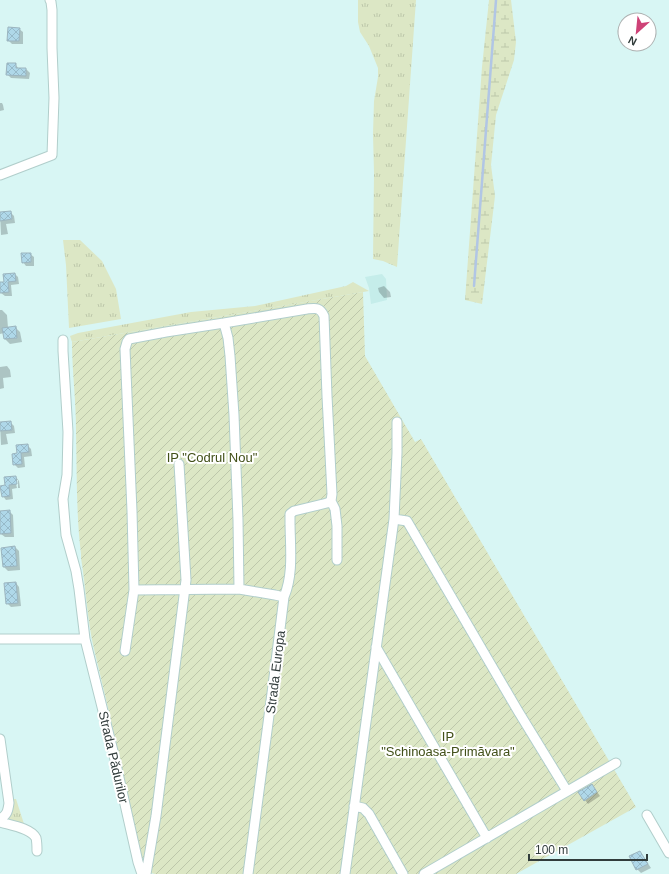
<svg xmlns="http://www.w3.org/2000/svg" width="669" height="874" font-family="Arial,sans-serif">
	<style>
		.built { fill: #c5edea }
		.grass { fill: url(#grass-tufts) }
		.wetland { fill: url(#wetland-marsh) }
		.garden { fill: url(#garden-furrows) }
		.shadow { fill: #0003 }
		.lines { fill: none; stroke-linecap: round; stroke-linejoin: round }
		.stream { stroke: #b1c6e5; stroke-width: 2.5 }
		.building { fill: url(#building-cross-hatch); stroke: #9cb5bf }
		.minor-casing { stroke: #b1cecb; stroke-width: 11 }
		.minor { stroke: #fff; stroke-width: 9 }
		.labels { text-anchor: middle; stroke-width: 4; stroke-linejoin: round; paint-order: stroke }
		.park-label { font-size: 13px; fill: #425019; stroke: #fff }
		.street-label { font-size: 13px; fill: #313c3b; stroke: #fff }
	</style>
	<defs>
		<pattern id="grass-tufts" width="24" height="20" patternUnits="userSpaceOnUse"><rect width="24" height="20" fill="#dce7c5"/><path d="M3 7l-1-3M5 7V3M7 7l1-3M15 17l-1-3M17 17v-4M19 17l1-3" fill="none" stroke="#bdc7aa"/></pattern>
		<pattern id="wetland-marsh" width="20" height="14" patternUnits="userSpaceOnUse"><rect width="20" height="14" fill="#dce7c5"/><path d="M1 5h8M5 5V1M11 12h8M15 12V8" fill="none" stroke="#bdc7aa"/></pattern>
		<pattern id="garden-furrows" width="10" height="10" patternUnits="userSpaceOnUse"><rect width="10" height="10" fill="#dce7c5"/><path d="M-1 1l2-2M0 10L10 0M9 11l2-2" fill="none" stroke="#bdc7aa"/></pattern>
		<pattern id="building-cross-hatch" width="8" height="8" patternUnits="userSpaceOnUse"><rect width="8" height="8" fill="#afd8e9"/><path d="M0 0l8 8M0 8l8-8" fill="none" stroke="#97bac9"/></pattern>
	</defs>
	<rect width="100%" height="100%" fill="#d8f6f4"/>
	<path class="built" d="M382 274 386 279 387 300 371 304 369 288 365 277Z"/>
	<path class="grass" d="M358 0H416L397 267 383 261 373 259 374 173 373 134 374 101 378 77V68L369 46 360 32 358 22Z
		M63 240H80L102 261 116 289 121 319 69 328 66 265Z
		M353 282 369 291 72 342 70 336 78 333 191 312 255 306 346 286Z
		M12 799H16L25 827 6 821Z"/>
	<path class="wetland" d="M489 0H511L516 42 514 60 496 115 491 165 495 196 482 304 465 300 482 67Z"/>
	<path class="garden" d="M363 292 365 356 415 442 421 439 636 807 516 874H155L144 871 146 858 140 859C127 789 111 719 94 649 87 619 86 588 81 558V554C76 513 77 472 76 430 76 400 72 371 72 342Z"/>
	<path class="shadow" d="M19 29 23 32V44H12L8 40Z
		M15 64 19 69H26L30 73 29 79 11 78 7 74Z
		M0 103H2L3 105 4 110 0 111Z
		M10 212 14 216 15 223 6 224 8 234 1 235 0 213Z
		M30 254 34 257V266H26L23 262Z
		M15 274 18 277 19 284 11 285 12 296H5L1 293 5 283Z
		M384 286 390 292 391 297 384 298 379 292 378 288Z
		M0 310H2L7 315 8 328 15 327 20 332 22 342 10 344 5 339 4 333 0 334Z
		M7 366 10 370 11 377 3 378 4 388 0 389V367Z
		M10 422 14 426 15 433 6 434 8 444 1 445 0 423Z
		M27 445 31 449 32 456 24 457 25 467 18 468 14 464 18 454Z
		M16 477 19 481 20 488H18V480H15L17 488 12 489 13 499 6 500 3 496 6 486Z
		M9 511 13 515 14 537H5L1 534 0 512Z
		M15 547 19 551 20 570 8 571 4 567 3 548Z
		M16 583 19 587 21 606 11 607 7 603Z
		M592 785 595 789 600 796 588 804 585 800Z
		M640 852 643 856 651 868 641 873 637 869Z"/>
	<g class="lines">
		<path class="stream" d="M474 286 496 0"/>
	</g>
	<path class="building" d="M8 27 20 28 19 41H7Z
		M7 63H16V68H26V76L6 75Z
		M11 211 12 219 0 221V212Z
		M21 253H31V262L22 263Z
		M15 273 16 281 8 282 9 292 0 293V282H4L3 274Z
		M16 326 17 338 4 339 2 328Z
		M11 421 12 430 0 431V422Z
		M28 444 29 452 21 453 22 464 13 465 12 454 17 453 16 445Z
		M16 476 17 484 9 485 10 496 2 497 0 486 5 485 4 477Z
		M10 510 11 533 0 534V511Z
		M15 546 17 566 3 567 1 548Z
		M16 582 18 603 6 604 4 583Z
		M592 784 597 792 584 801 578 792Z
		M640 851 648 864 636 870 629 856Z"/>
	<g class="lines">
		<g class="minor-casing">
			<path id="minor" d="M0 175 52 155 54 98 52 48V10L51 2 50 0
				M224 323 307 309C316 308 320 307 324 316L327 396 332 494 331 501 335 509 337 526V560
				M63 340V351L68 432 67 475 63 499 66 535 76 571 79 589 85 639 113 751 138 862 142 874
				M394 519 407 521 518 711 567 791
				M134 590 239 589 275 595 284 597
				M0 639H85
				M376 647 487 838
				M125 651 134 590 132 511 125 349 127 342 129 339 166 332 224 323 228 338 230 356 234 415 238 520 239 589
				M0 739 9 803C8 811 7 815 0 819
				M354 806 363 808 369 814 403 874
				M647 815 669 853
				M0 822C10 825 31 828 36 838 37 842 37 847 37 851
				M146 874 156 816 186 580 179 464
				M248 874 272 693 284 597C294 573 290 546 290 521V514L294 511 327 503 331 501
				M345 874 394 519 397 453V422
				M424 874 616 763"/>
		</g>
		<use href="#minor" class="minor"/>
	</g>
	<g class="labels">
		<g class="park-label">
			<text x="212" y="462">IP "Codrul Nou"</text>
			<text x="448" y="741">IP<tspan x="448" dy="15">"Schinoasa-Primăvara"</tspan></text>
		</g>
		<g class="street-label">
			<text transform="translate(275 672) rotate(-83)" y="5">Strada Europa</text>
			<text transform="translate(114 757) rotate(77)" y="5">Strada Pădurilor</text>
		</g>
	</g>
	<g transform="translate(637 32) rotate(207)"><circle r="19" fill="#ffffff" stroke="#adb1b1"/>
	<path d="M0-3L7 15L0 10L-7 15Z" fill="#ce4277"/>
	<text y="-6" font-size="11" font-weight="bold" text-anchor="middle" fill="#313c3b">N</text>
	</g>
	<path d="M529 854v6h118v-6" fill="none" stroke="#313c3b" stroke-width="2"/>
	<text x="535" y="854" font-size="12" fill="#313c3b" stroke="#ffffff" stroke-width="3" paint-order="stroke">100 m</text>
</svg>
